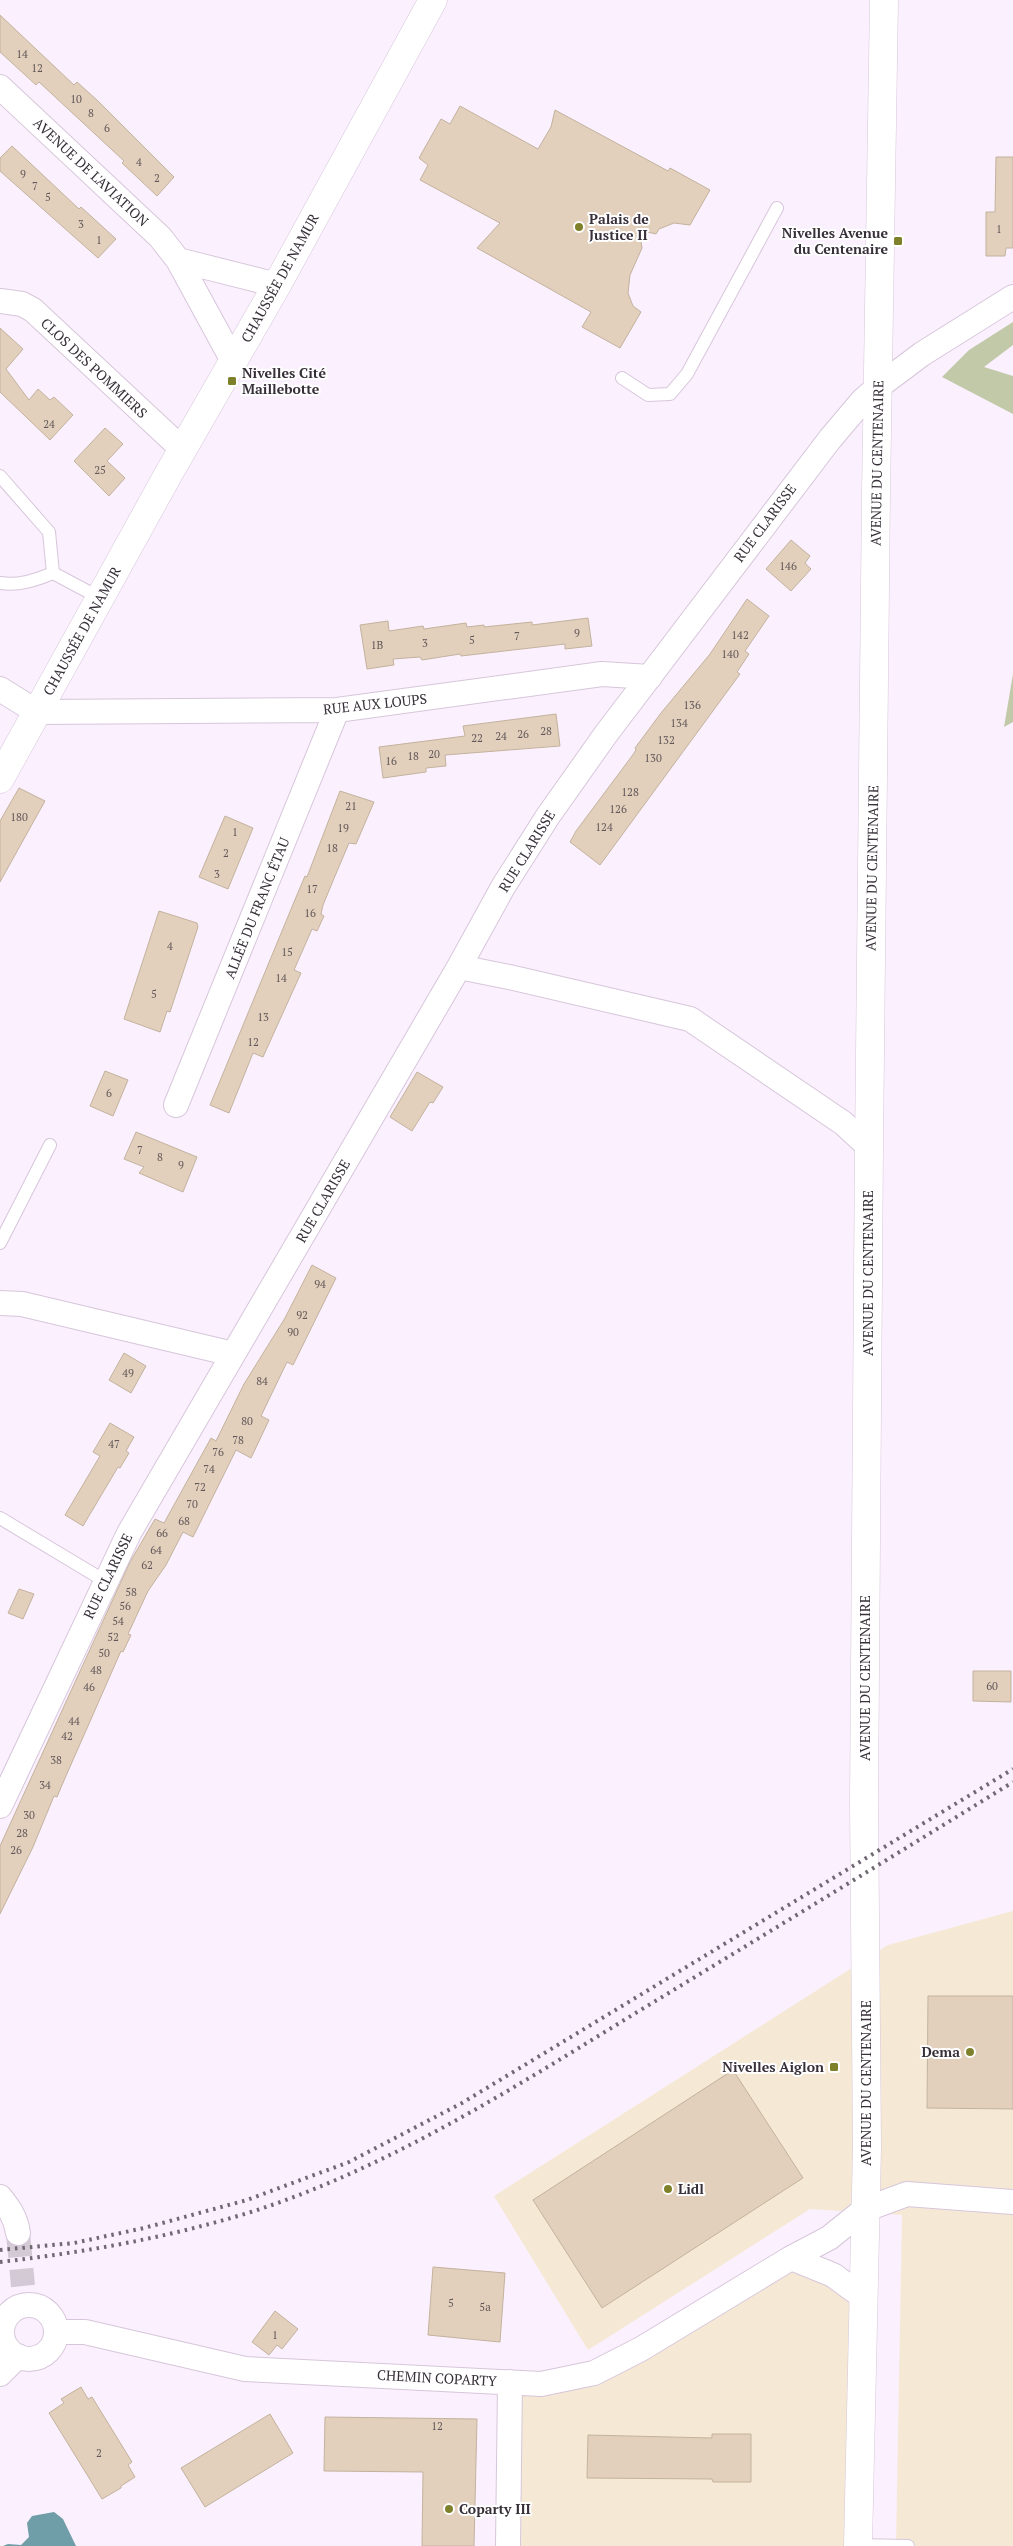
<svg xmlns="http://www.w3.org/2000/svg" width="1013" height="2546" font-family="'PT Serif',serif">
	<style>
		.commercial { fill: #f5e9d5 }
		.green { fill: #c1c9a8 }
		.water { fill: #709ea8 }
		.building { fill: #e2d0bc; stroke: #c3b29e }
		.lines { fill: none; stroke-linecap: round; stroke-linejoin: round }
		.street-tunnel { stroke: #d4cad6; stroke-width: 24; stroke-dasharray: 24 12; stroke-linecap: butt }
		.lane-casing { stroke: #d7c6db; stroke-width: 14 }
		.street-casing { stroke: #d7c6db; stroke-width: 26 }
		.secondary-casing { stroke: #d7c6db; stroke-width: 29 }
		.lane { stroke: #fff; stroke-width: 12 }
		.street { stroke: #fff; stroke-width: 24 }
		.secondary { stroke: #fff; stroke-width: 28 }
		.rail { stroke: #706872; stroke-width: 4; stroke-dasharray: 2.5 5; stroke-linecap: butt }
		.poi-dot { fill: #7e802a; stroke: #fff; stroke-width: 2 }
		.labels { text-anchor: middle; stroke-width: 4; stroke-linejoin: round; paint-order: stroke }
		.number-label { font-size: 11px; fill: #62585a }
		.street-label { font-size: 14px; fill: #373039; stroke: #fff }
		.poi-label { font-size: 14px; font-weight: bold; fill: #373039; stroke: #fff; text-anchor: start }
	</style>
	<rect width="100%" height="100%" fill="#fbf0fd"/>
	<path class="commercial" d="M1013 1911V2546H896L902 2215 810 2209 588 2350 494 2196 888 1945Z
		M791 2258 863 2297 847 2546H508L510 2382 594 2373Z"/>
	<path class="green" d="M1013 322V345L984 367 1013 376V414L942 377 969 350Z
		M1013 674V722L1004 727Z"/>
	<path class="water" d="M54 2512 63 2519 76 2546H3L8 2544 21 2545 29 2537 27 2523 32 2516Z"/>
	<path class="building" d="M0 15 74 85 77 82 98 101 174 177 157 196 122 163 124 161 39 82 36 85 0 52Z
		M460 106 538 149 551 127 555 110 668 171 670 168 710 190 690 225 674 223 659 229 656 234 639 230 642 248 630 275 628 293 633 306 641 312 620 348 582 327 591 312 477 248 500 223 420 180 428 165 419 158 441 119 450 124Z
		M12 146 79 209 81 207 116 239 98 258 0 171V158Z
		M996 157H1013V248H1006L1005 256H986V212H995Z
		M0 328 23 349 6 369 29 400 38 389 50 400 54 397 73 415 50 440 0 392Z
		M105 428 123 444 107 461 125 478 109 496 74 461Z
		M791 540 810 556 805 563 811 569 791 591 766 569Z
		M747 599 769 616 745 651 749 654 737 672 740 674 600 865 570 842 576 831 632 756 636 750 635 748 661 713 710 654Z
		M588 618 592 646 565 649V644L461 656 460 654 422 660 420 657 393 659 394 665 367 669 360 625 388 621 389 631 423 626 424 629 466 623 467 627 484 625V627L532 622V625Z
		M556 714 560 746 445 755 446 766 426 768V772L383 778 379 747 465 736 463 726Z
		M19 788 45 801 0 882V821Z
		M340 791 374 802 356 844 349 843 335 876 323 905 321 914 324 916 317 931 312 929 294 970 301 973 263 1057 253 1053 229 1113 210 1105 294 902 305 876 307 877Z
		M225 816 253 828 228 889 199 877Z
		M159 911 197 923 198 927 170 1012 167 1011 160 1032 124 1019Z
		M105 1071 128 1080 113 1116 90 1106Z
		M417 1072 443 1087 433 1103 430 1102 412 1131 390 1117Z
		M136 1132 197 1157 183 1192 139 1173 144 1167 124 1159Z
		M312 1265 336 1278 293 1365 287 1362 261 1416 269 1420 251 1458 236 1450 193 1537 183 1532 166 1565 148 1591 128 1634 131 1635 123 1652 121 1651 62 1785 57 1797 54 1796 33 1847 0 1914V1846L130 1562 155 1519 164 1523 211 1438 216 1441 244 1384 285 1318Z
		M124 1353 146 1366 131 1393 109 1380Z
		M110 1423 134 1437 126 1451 129 1453 120 1468 118 1467 83 1526 65 1515 100 1456 93 1452Z
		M19 1589 34 1594 23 1619 8 1613Z
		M973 1671H1011V1702L973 1701Z
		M928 1996H1013V2109L927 2108Z
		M733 2070 803 2178 602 2308 533 2200Z
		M433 2267 505 2273 500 2342 428 2335Z
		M275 2311 298 2329 282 2349 277 2345 269 2355 252 2342Z
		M81 2387 88 2399 92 2397 132 2462 128 2465 135 2477 121 2486V2488L102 2499 49 2413 64 2403 61 2399Z
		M270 2414 293 2453 205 2507 181 2468Z
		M325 2417 477 2419 474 2546H422L423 2472 324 2471Z
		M712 2434H751V2482H713L712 2479 587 2478 588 2435 712 2438Z"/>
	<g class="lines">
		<path class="street-tunnel" d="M18 2233 23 2286"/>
		<g class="lane-casing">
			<path id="lane" d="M622 378 648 395 670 394 687 374 777 208
				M0 476 49 532 53 573
				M0 583C19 586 36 580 53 573L100 598
				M0 1243 50 1145
				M0 1518 105 1581
				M858 2545 908 2546"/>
		</g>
		<g class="street-casing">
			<path id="street" d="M0 87 160 237 178 260 233 361
				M178 260 277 285
				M0 301 22 304 33 310 182 449
				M0 689 37 712 337 710 602 674 650 677
				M459 967 509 977 690 1019 843 1123 869 1147
				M176 1105 337 710
				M0 1303 22 1304 233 1354
				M0 1806 129 1533 459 967 503 887 548 816 606 734 830 439 863 400 878 387 922 354 1013 297
				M0 2197C9 2208 16 2218 18 2233
				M791 2258 833 2275 863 2297
				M2 2332a27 27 0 1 1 54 0a27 27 0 1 1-54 0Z
				M56 2332H85L245 2369 541 2384 594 2373 641 2349 791 2258 829 2238 864 2210 907 2194 1013 2202
				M0 2374 18 2356
				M508 2546 510 2382"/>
		</g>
		<g class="secondary-casing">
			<path id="secondary" d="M0 779 169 473 277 285 433 0
				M858 2546 867 2147 864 1803 869 1147 876 494 884 0"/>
		</g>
		<use href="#lane" class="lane"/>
		<use href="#street" class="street"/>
		<use href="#secondary" class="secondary"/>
		<path class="rail" d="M0 2250 74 2243 144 2228 247 2200 349 2162 462 2103 1013 1769
			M0 2262C86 2252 167 2238 251 2212 388 2168 512 2089 634 2014 761 1937 887 1860 1013 1782"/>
	</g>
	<g class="poi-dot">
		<circle cx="579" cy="227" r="5"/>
		<rect x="893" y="236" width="10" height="10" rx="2.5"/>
		<rect x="227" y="376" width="10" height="10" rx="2.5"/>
		<circle cx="970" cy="2052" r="5"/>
		<rect x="829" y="2062" width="10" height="10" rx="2.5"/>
		<circle cx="668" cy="2189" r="5"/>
		<circle cx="449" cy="2509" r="5"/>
	</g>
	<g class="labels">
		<g class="number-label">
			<text x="22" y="58">14</text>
			<text x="37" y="72">12</text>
			<text x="76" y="103">10</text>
			<text x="91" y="117">8</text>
			<text x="107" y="132">6</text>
			<text x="139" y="166">4</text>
			<text x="23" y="178">9</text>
			<text x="157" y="182">2</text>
			<text x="35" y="190">7</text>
			<text x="48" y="201">5</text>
			<text x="81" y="228">3</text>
			<text x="999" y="233">1</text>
			<text x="99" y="244">1</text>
			<text x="49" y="428">24</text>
			<text x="100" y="474">25</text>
			<text x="788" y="570">146</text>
			<text x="577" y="637">9</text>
			<text x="740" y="639">142</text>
			<text x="517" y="640">7</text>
			<text x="472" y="644">5</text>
			<text x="425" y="647">3</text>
			<text x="377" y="649">1B</text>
			<text x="730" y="658">140</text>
			<text x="692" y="709">136</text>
			<text x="679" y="727">134</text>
			<text x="546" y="735">28</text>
			<text x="523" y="738">26</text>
			<text x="501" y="740">24</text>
			<text x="477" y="742">22</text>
			<text x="666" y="744">132</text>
			<text x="434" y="758">20</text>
			<text x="413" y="760">18</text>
			<text x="653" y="762">130</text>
			<text x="391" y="765">16</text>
			<text x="630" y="796">128</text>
			<text x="351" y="810">21</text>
			<text x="618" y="813">126</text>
			<text x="19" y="821">180</text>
			<text x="604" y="831">124</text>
			<text x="343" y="832">19</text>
			<text x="235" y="836">1</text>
			<text x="332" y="852">18</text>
			<text x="226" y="857">2</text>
			<text x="217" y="878">3</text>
			<text x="312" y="893">17</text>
			<text x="310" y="917">16</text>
			<text x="170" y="950">4</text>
			<text x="287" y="956">15</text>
			<text x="281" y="982">14</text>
			<text x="154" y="998">5</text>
			<text x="263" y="1021">13</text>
			<text x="253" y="1046">12</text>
			<text x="109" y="1097">6</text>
			<text x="140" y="1154">7</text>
			<text x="160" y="1161">8</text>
			<text x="181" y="1169">9</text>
			<text x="320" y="1288">94</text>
			<text x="302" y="1319">92</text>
			<text x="293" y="1336">90</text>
			<text x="128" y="1377">49</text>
			<text x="262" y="1385">84</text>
			<text x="247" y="1425">80</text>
			<text x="238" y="1444">78</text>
			<text x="114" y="1448">47</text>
			<text x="218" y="1456">76</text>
			<text x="209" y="1473">74</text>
			<text x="200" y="1491">72</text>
			<text x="192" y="1508">70</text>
			<text x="184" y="1525">68</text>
			<text x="162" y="1537">66</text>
			<text x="156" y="1554">64</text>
			<text x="147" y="1569">62</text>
			<text x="131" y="1596">58</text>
			<text x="125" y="1610">56</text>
			<text x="118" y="1625">54</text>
			<text x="113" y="1641">52</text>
			<text x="104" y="1657">50</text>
			<text x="96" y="1674">48</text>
			<text x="992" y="1690">60</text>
			<text x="89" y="1691">46</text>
			<text x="74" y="1725">44</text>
			<text x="67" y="1740">42</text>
			<text x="56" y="1764">38</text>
			<text x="45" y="1789">34</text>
			<text x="29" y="1819">30</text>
			<text x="22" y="1837">28</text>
			<text x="16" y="1854">26</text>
			<text x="451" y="2307">5</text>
			<text x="485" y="2311">5a</text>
			<text x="275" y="2339">1</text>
			<text x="437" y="2430">12</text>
			<text x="99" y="2457">2</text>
		</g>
		<g class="street-label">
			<text transform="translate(91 172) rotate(43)" y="5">AVENUE DE L'AVIATION</text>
			<text transform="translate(280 278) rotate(-61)" y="5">CHAUSSÉE DE NAMUR</text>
			<text transform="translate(94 368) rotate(43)" y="5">CLOS DES POMMIERS</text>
			<text transform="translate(877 463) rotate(-89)" y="5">AVENUE DU CENTENAIRE</text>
			<text transform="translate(765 523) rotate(-53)" y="5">RUE CLARISSE</text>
			<text transform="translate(82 631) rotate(-61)" y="5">CHAUSSÉE DE NAMUR</text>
			<text transform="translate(375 704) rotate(-6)" y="5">RUE AUX LOUPS</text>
			<text transform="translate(527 851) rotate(-58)" y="5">RUE CLARISSE</text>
			<text transform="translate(872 868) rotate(-89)" y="5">AVENUE DU CENTENAIRE</text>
			<text transform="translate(257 908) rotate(-68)" y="5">ALLÉE DU FRANC ÉTAU</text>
			<text transform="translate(323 1201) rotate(-60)" y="5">RUE CLARISSE</text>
			<text transform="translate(868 1273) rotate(-90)" y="5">AVENUE DU CENTENAIRE</text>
			<text transform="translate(108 1576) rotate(-64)" y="5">RUE CLARISSE</text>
			<text transform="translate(865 1678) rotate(-90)" y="5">AVENUE DU CENTENAIRE</text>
			<text transform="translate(866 2083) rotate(-90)" y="5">AVENUE DU CENTENAIRE</text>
			<text transform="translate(437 2378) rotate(3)" y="5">CHEMIN COPARTY</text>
		</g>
		<g class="poi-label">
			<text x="589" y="224">Palais de<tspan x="589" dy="16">Justice II</tspan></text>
			<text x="888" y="238" text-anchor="end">Nivelles Avenue<tspan x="888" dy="16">du Centenaire</tspan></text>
			<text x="242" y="378">Nivelles Cité<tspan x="242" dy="16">Maillebotte</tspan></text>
			<text x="960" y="2057" text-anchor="end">Dema</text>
			<text x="824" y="2072" text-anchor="end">Nivelles Aiglon</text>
			<text x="678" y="2194">Lidl</text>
			<text x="459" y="2514">Coparty III</text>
		</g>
	</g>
</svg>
